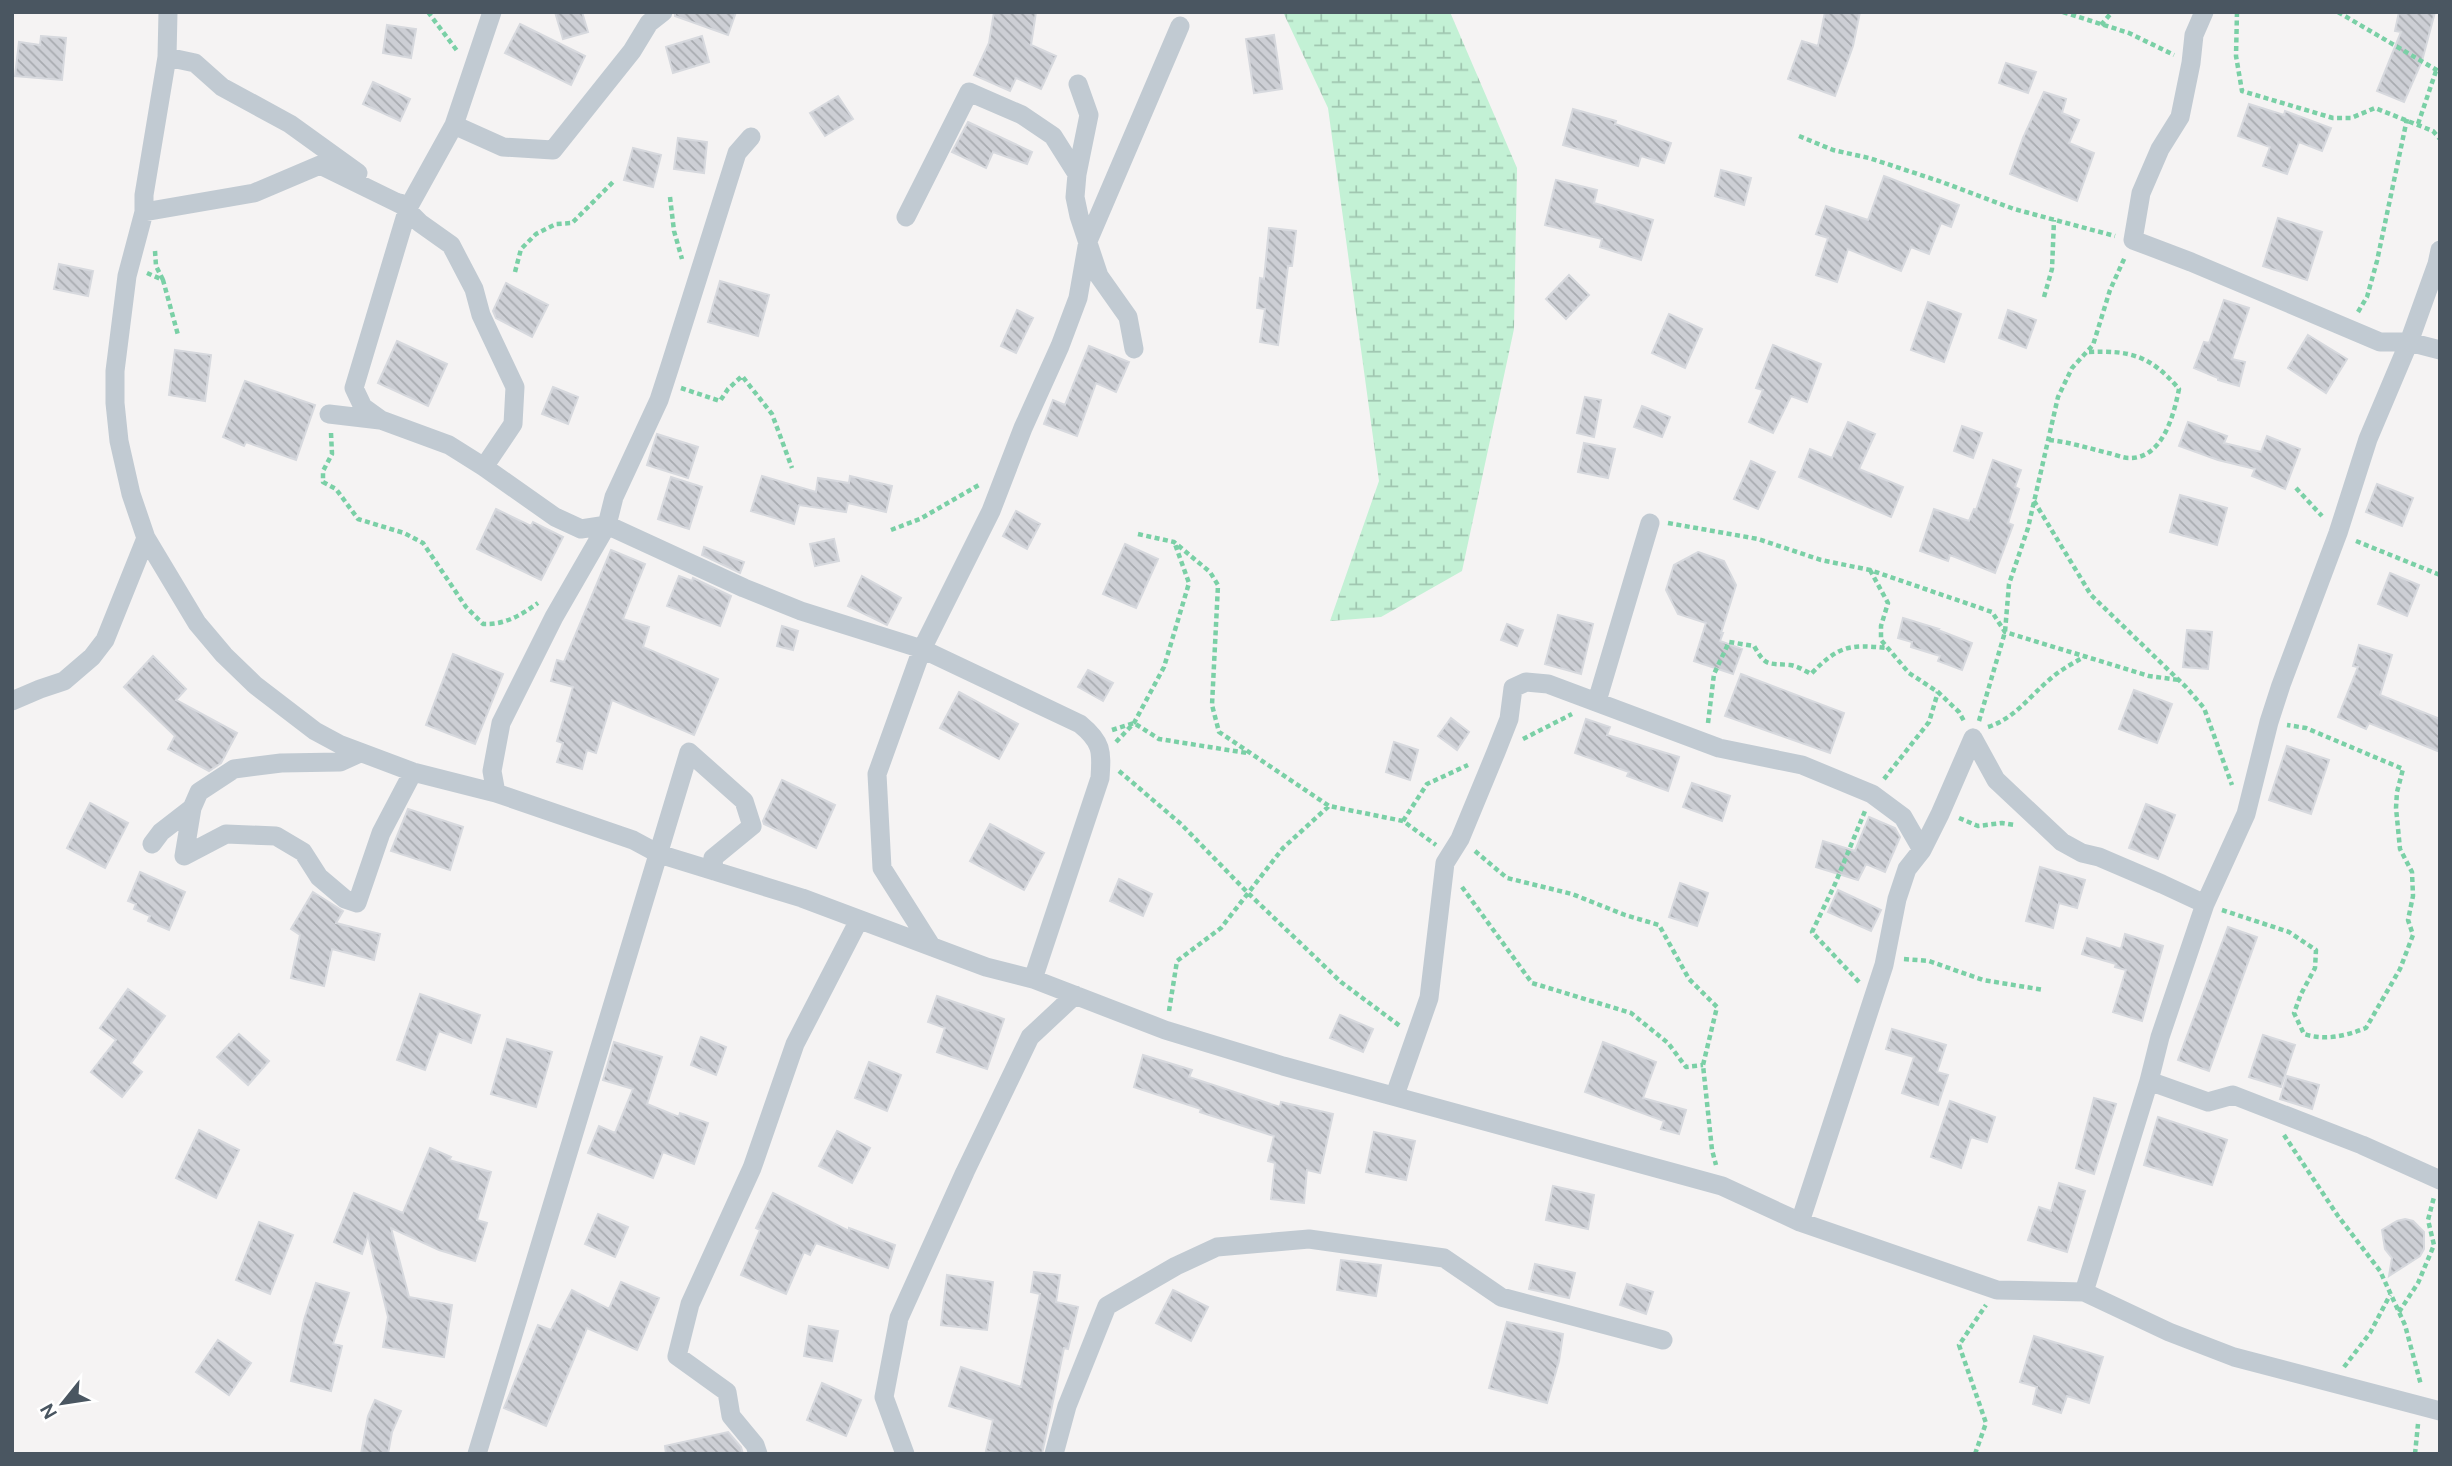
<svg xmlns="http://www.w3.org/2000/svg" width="2452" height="1466" font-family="'DM Sans',sans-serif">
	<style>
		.wetland { fill: url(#wetland-marsh) }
		.building { fill: url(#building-back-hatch); stroke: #d7d9de; stroke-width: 2 }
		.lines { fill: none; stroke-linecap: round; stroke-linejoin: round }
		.path { stroke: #7ad0a6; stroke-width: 4.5; stroke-dasharray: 5 3.5; stroke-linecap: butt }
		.street { stroke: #c1cad2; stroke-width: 19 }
	</style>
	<defs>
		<pattern id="wetland-marsh" width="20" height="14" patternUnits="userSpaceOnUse" patternTransform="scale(1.75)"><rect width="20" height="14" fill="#c3f1d5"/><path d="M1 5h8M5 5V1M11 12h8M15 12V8" fill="none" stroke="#a0c6b0"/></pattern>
		<pattern id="building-back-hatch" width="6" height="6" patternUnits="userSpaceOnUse" patternTransform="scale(1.75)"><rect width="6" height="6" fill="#cdcfd5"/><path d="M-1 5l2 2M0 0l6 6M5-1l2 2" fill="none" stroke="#a8abb0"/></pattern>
	</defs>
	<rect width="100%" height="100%" fill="#f5f3f3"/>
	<path class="wetland" d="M1283 12H1450L1517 168 1514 329 1462 571 1381 617 1330 621 1379 481 1328 108Z"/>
	<path class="building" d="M555 12H582L588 32 563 39Z
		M675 12H736L728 35 675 16Z
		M994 12H1036L1031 45 1056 56 1041 89 1016 78 1010 91 974 75 989 43Z
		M1825 12H1860L1853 46 1835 96 1788 79 1802 41 1818 46Z
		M2399 12H2435L2422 61 2404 102 2377 91 2401 32 2395 31Z
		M520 24 585 56 571 85 505 53Z
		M387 25 416 29 411 58 383 53Z
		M1274 35 1282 89 1254 93 1246 39Z
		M41 36 66 38 62 80 15 76 19 42 40 45Z
		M702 36 709 62 673 73 666 47Z
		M2006 63 2036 72 2028 93 1999 83Z
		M373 82 410 99 400 121 363 104Z
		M2044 92 2066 99 2062 113 2079 120 2069 143 2094 153 2077 201 2010 174 2023 138Z
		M838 96 853 119 825 136 810 113Z
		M2249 104 2284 115 2285 111 2331 128 2322 151 2299 142 2287 174 2263 166 2270 147 2238 136Z
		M1573 109 1616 121 1615 124 1671 143 1664 163 1641 156 1638 166 1563 145Z
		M968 122 1032 152 1027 164 993 152 986 168 952 152Z
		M678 138 707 142 704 173 674 169Z
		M633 148 661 155 653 187 624 180Z
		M1721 170 1751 178 1744 205 1715 196Z
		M1884 176 1959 205 1951 227 1941 223 1929 254 1911 247 1901 271 1848 249 1837 282 1816 275 1828 238 1816 234 1826 206 1868 220Z
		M1556 180 1597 190 1594 203 1653 220 1641 260 1600 247 1602 239 1545 225Z
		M2278 218 2322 232 2307 280 2263 266Z
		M1269 228 1296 231 1292 266H1288L1278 345 1260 342 1265 309 1257 308 1260 278 1264 279Z
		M59 264 93 271 88 296 54 289Z
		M1569 275 1589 295 1566 319 1546 299Z
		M720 281 769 295 758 336 708 322Z
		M506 283 548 305 532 337 496 318 493 311Z
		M2224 300 2249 308 2232 359 2245 362 2239 386 2218 380V378L2194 368 2204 342 2209 343Z
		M1928 302 1961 314 1944 362 1911 350Z
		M1017 310 1033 318 1016 353 1001 346Z
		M2008 310 2036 320 2026 348 1999 338Z
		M1669 314 1702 329 1685 368 1652 353Z
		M2308 335 2347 359 2326 393 2288 368Z
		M397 341 447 364 428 406 378 383Z
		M1773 345 1821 364 1807 402 1791 396 1773 433 1749 422 1763 390 1756 388Z
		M1089 346 1129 362 1116 392 1096 383 1077 436 1044 424 1053 400 1065 405Z
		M175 350 211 355 205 401 169 395Z
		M245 381 315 405 296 460 246 442 244 446 223 437Z
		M553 387 578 397 568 424 542 414Z
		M1585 397 1601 400 1594 437 1577 433Z
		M1642 406 1670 417 1662 437 1634 427Z
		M1848 422 1875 434 1859 469 1903 487 1891 517 1799 477 1810 449 1832 458Z
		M2188 422 2227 436 2224 443 2261 452 2267 436 2300 449 2285 489 2252 476 2255 469 2218 460 2179 446Z
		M1962 426 1982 433 1973 458 1954 451Z
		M657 434 698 447 688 478 647 465Z
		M1584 443 1615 449 1608 478 1578 472Z
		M1993 460 2021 470 2015 487 2019 489 2008 523 2013 525 1995 573 1950 555 1948 561 1920 551 1934 509 1969 521 1974 509 1976 510Z
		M1751 461 1775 472 1758 509 1734 499Z
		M762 476 816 492 818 478 849 483 850 476 892 486 886 512 848 503 846 512 799 505 794 524 751 511Z
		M671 477 702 487 689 529 658 519Z
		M2377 484 2413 498 2402 526 2366 512Z
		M2180 495 2227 508 2217 545 2170 532Z
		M496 509 531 526 533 522 563 537 541 580 477 549Z
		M1016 511 1040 524 1027 549 1003 536Z
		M834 539 839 561 815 566 810 544Z
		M1125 544 1158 559 1136 608 1103 594Z
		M704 547 744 562 740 573 702 555Z
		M611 550 645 564 623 619 649 627 643 647 718 679 694 735 612 700 596 753 587 750 582 769 557 762 563 743 557 741 573 687 551 681 557 660 564 662Z
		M1698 552 1724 561 1736 585 1721 633H1723L1720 641 1742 649 1733 674 1694 661 1706 623 1678 614 1666 590 1674 565Z
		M2390 573 2419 585 2407 616 2378 604Z
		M679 576 692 581 693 578 731 596 720 626 667 606Z
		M862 576 901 598 887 625 848 606Z
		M1558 615 1593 624 1581 674 1545 664Z
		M1903 618 1939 629 1938 630 1972 643 1962 670 1938 661 1940 656 1911 647 1912 642 1898 638Z
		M1507 624 1523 630 1517 646 1501 640Z
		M782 626 798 631 793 650 777 646Z
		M2187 630 2212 632 2208 669 2183 667Z
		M2359 645 2392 655 2380 695 2440 719V752L2369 723 2366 729 2338 717 2358 667 2353 666Z
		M453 654 503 674 475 744 426 725Z
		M153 656 186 689 176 700 237 733 221 763 209 771 168 749 175 736 124 687Z
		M1088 670 1113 683 1103 701 1078 687Z
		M1741 674 1844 713 1830 753 1725 716Z
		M2134 690 2172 704 2157 743 2119 729Z
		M959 692 1018 724 999 759 940 728Z
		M1451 718 1469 732 1457 750 1438 736Z
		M1586 719 1610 727 1607 735 1679 757 1668 791 1627 776 1629 772 1575 753Z
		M1394 742 1418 750 1410 780 1386 772Z
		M2287 746 2329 760 2311 814 2269 800Z
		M782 780 835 805 816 848 764 824 763 821Z
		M1692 783 1730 796 1722 821 1683 807Z
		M90 803 128 823 105 868 67 848Z
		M2146 804 2175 815 2158 859 2129 848Z
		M408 809 463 827 450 870 391 851Z
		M1869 817 1895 828 1900 837 1885 872 1866 864 1858 880 1816 867 1823 841 1855 851Z
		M990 824 1044 853 1024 890 970 861Z
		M2040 867 2085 880 2077 908 2059 903 2053 928 2026 921Z
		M140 872 185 892 169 930 148 921 150 916 134 909 136 904 128 901Z
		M1119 879 1152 894 1143 916 1110 901Z
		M1680 883 1708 893 1697 926 1669 917Z
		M1838 890 1881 910 1871 931 1828 912Z
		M313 892 343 911 336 923 380 934 374 960 332 949 324 986 291 978 300 935 291 929Z
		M2228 927 2257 937 2209 1071 2178 1060Z
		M2125 934 2163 946 2142 1021 2113 1012 2126 970 2115 967 2116 964 2082 954 2087 938 2121 949Z
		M128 989 165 1016 131 1063 142 1072 122 1097 91 1072 116 1040 100 1028Z
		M420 994 480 1015 471 1043 439 1031 425 1070 397 1060Z
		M937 996 1004 1019 987 1069 937 1052 945 1028 928 1022Z
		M1340 1015 1373 1029 1363 1052 1330 1038Z
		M1892 1029 1946 1045 1937 1072 1948 1075 1938 1105 1902 1093 1914 1057 1886 1049Z
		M239 1034 269 1061 248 1085 217 1057Z
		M2263 1035 2295 1045 2281 1087 2249 1077Z
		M701 1037 726 1047 716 1075 691 1065Z
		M507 1039 552 1052 536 1107 491 1094Z
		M614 1042 662 1057 647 1104 679 1117 680 1113 708 1123 694 1164 663 1152 653 1178 588 1153 599 1126 615 1133 633 1089 603 1080Z
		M1603 1042 1656 1062 1643 1098 1686 1110 1679 1134 1661 1129 1664 1121 1585 1092Z
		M1143 1055 1192 1070 1189 1077 1280 1107 1281 1102 1333 1114 1320 1173 1307 1170 1304 1203 1271 1199 1275 1163 1268 1161 1274 1136 1200 1112 1201 1109 1134 1087Z
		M869 1062 901 1075 887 1111 855 1098Z
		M2287 1076 2319 1085 2312 1109 2280 1099Z
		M2094 1098 2116 1104 2094 1174 2076 1168Z
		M1950 1101 1995 1117 1987 1142 1971 1137 1961 1168 1931 1157Z
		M2158 1117 2227 1140 2212 1185 2144 1165Z
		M199 1130 239 1150 216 1198 176 1178Z
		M837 1131 870 1148 852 1183 819 1166Z
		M1374 1132 1415 1141 1406 1180 1366 1172Z
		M430 1148 451 1157 449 1160 491 1172 477 1220 487 1223 475 1261 439 1250 391 1228 409 1297 452 1305 444 1357 383 1347 388 1317 368 1235 362 1254 334 1242 354 1193 403 1213Z
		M2059 1183 2085 1191 2067 1252 2028 1240 2039 1207 2051 1211Z
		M1553 1186 1594 1195 1588 1229 1546 1220Z
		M773 1193 849 1231V1228L895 1245 888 1268 816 1243 810 1255 804 1252 786 1294 741 1275 760 1230 756 1228Z
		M598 1214 628 1227 615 1257 585 1244Z
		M2405 1219 2413 1221 2424 1232V1249L2420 1256 2389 1276 2392 1258 2385 1249 2382 1230 2397 1221Z
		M259 1222 293 1235 270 1294 236 1280Z
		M1341 1260 1381 1265 1376 1296 1337 1290Z
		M1535 1264 1575 1273 1569 1298 1529 1289Z
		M1034 1272 1060 1275 1056 1302 1078 1307 1068 1349 1064 1348 1042 1454H998L986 1451 993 1420 949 1406 961 1367 1021 1387 1040 1294 1031 1292Z
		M947 1275 993 1282 987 1330 941 1325Z
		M621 1282 659 1298 637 1350 587 1328 546 1426 504 1408 538 1325 551 1330 572 1290 609 1309Z
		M316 1283 349 1293 333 1344 342 1346 331 1391 291 1381 304 1320Z
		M1627 1284 1653 1292 1646 1314 1620 1305Z
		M1173 1290 1208 1307 1191 1341 1156 1323Z
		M1507 1322 1563 1334 1559 1361 1547 1403 1489 1388Z
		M809 1326 838 1331 832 1361 804 1356Z
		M2034 1336 2103 1357 2089 1403 2067 1396 2061 1413 2033 1404 2037 1387 2020 1382Z
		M218 1340 251 1363 229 1395 196 1372Z
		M822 1383 861 1400 846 1436 807 1420Z
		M375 1400 401 1411 392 1432 388 1454H361L368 1416Z
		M728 1432 741 1447 743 1454H666L665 1446Z"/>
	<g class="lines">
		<path class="path" d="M428 12 458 52
			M2063 12 2129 33 2174 55
			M2237 12 2236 56 2242 91 2333 118H2351L2375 108 2433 131 2440 139
			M2338 12 2440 72
			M2101 25 2112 12
			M2418 124 2436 71
			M1799 136 1833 150 1869 158 1939 181 2014 209 2115 236
			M670 197 674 231 682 259
			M155 251 156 266 163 280
			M515 272 521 249 536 234 556 224 572 223 615 180
			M147 273 163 280 178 335
			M2044 297 2052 269 2054 220
			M2358 312 2367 297 2377 261 2407 119
			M681 388 720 401 728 389 742 376 772 414 792 468
			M331 433 332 454 323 471V482L336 489 358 519 404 533 423 543 466 607 483 624C505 625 521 615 538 603
			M2049 440C2069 442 2088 448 2108 453 2114 454 2122 458 2129 458 2163 459 2174 414 2179 389 2151 356 2131 350 2088 352
			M2296 488 2322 516
			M2034 501 2091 595 2186 687 2204 708 2232 785
			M1668 523 1758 539 1821 560 1870 570 1992 612 2005 632 2149 676 2179 680
			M891 530 920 519 979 485
			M1138 534 1174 542 1210 572 1218 585 1212 705 1219 732 1329 806 1403 821 1436 845
			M2356 541 2440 575
			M1870 570 1888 603 1881 626V640L1909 673 1938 692 1959 712 1965 723
			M1979 721 2005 632 2009 584 2028 528 2058 397 2072 368 2093 345 2110 290 2125 257
			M1708 723 1714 674 1729 642 1754 646C1766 667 1767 663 1790 665 1798 666 1805 671 1811 674 1838 646 1849 644 1887 648
			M1988 727C2015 718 2028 698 2049 680 2060 670 2073 663 2086 656
			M1112 730 1134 723 1159 739 1247 753
			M1523 739 1572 714
			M1116 742 1134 723 1164 667 1189 583 1175 544
			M1119 771 1181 824 1248 893 1341 982 1400 1026
			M1884 779 1929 722 1938 692
			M1959 818 1978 826 2002 823 2015 825
			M1403 821 1427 784 1468 765
			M1475 851 1507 878 1572 894 1625 915 1659 925 1689 979 1717 1007 1703 1065 1712 1150 1716 1165
			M1462 887 1532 983 1631 1013 1668 1043 1686 1067 1703 1065
			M2222 910 2289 932 2316 950 2315 968 2301 994 2294 1013 2304 1034C2326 1041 2345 1036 2366 1028L2400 969 2413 935 2408 920 2413 896 2412 872 2400 849 2396 808 2397 792 2403 769 2306 728 2287 725
			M1904 959 1929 961 1983 980 2044 990
			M1859 982 1812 932 1835 884 1865 811
			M1169 1011 1177 961 1221 928 1283 848 1329 806
			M2284 1135 2338 1216 2380 1271 2405 1325 2421 1385
			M2399 1312 2418 1283 2434 1245 2428 1220 2434 1197
			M2344 1367 2370 1333 2390 1295
			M1975 1454 1986 1423 1959 1345 1986 1305
			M2415 1454 2418 1424"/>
		<path class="street" d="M168 12 167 57 144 195V212L127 276 115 371V403L119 441 131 494 146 538 197 623 224 655 255 685 315 731 341 745 413 772 496 793 633 840 659 854 802 898 986 967 1033 979 1165 1030 1283 1066 1722 1186 1800 1222 1997 1290 2084 1292 2169 1332 2234 1357 2440 1411
			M2204 12 2194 35 2191 63 2180 117 2160 149 2141 193 2133 240 2191 262 2380 342H2409L2440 350
			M167 57 195 63 222 87 290 124 358 173
			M1078 84 1089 115 1077 174 1075 197 1079 216 1099 276 1128 317 1134 349
			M454 125 492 12
			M400 203 420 223 451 245 474 289 481 315 515 387 513 424 484 467
			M408 208 354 388 363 407 381 420 449 445 484 467 555 517 581 529 607 525 744 588 801 611 922 649 1080 724C1102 742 1102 751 1100 778L1033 979
			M144 212 254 193 320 165 408 208 454 125 503 147 553 150 632 51 649 23 663 12
			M906 217 969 92 1022 115 1053 136 1077 174
			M329 414 380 420
			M12 701 40 689 64 681 92 657 105 640 146 538
			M1597 701 1650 523
			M1973 738 1996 780 2062 842 2082 853 2099 857 2162 884 2205 904
			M496 793 492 771 501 723 554 617 607 525 614 497 659 400 670 366 737 153 751 137
			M152 844 161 832 192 808
			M184 856 226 834 276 836 303 852 319 877 345 899 357 903 381 833 413 772
			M184 856 192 808 199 792 234 769 281 763 340 762 360 753
			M932 947 882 868 877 774 922 649 991 511 1023 428 1060 346 1078 298 1088 241 1180 26
			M2149 1081 2208 1102 2233 1095 2362 1145 2440 1180
			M1395 1095 1429 998 1445 863 1460 839 1496 752 1509 719 1513 688 1526 682 1548 684 1719 748 1802 765 1872 794 1903 817 1922 850
			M1800 1222 1884 965 1897 899 1907 869 1922 850 1940 814 1973 738
			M2084 1292 2149 1081 2160 1037 2205 904 2246 814 2269 722 2281 685 2338 533 2368 439 2409 342 2437 264 2440 250
			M477 1454 689 752 744 801 752 826 713 858 714 871
			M758 1454 755 1445 731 1416 727 1392 677 1356 690 1304 752 1168 795 1044 859 920
			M905 1454 884 1397 899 1318 965 1172 1030 1037 1075 995
			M1054 1454 1067 1406 1107 1306 1176 1266 1217 1247 1309 1239 1444 1258 1501 1297 1663 1340"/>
	</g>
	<rect width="2452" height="1466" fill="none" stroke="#4a5661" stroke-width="28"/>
	<g transform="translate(63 1403) rotate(240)" stroke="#ffffff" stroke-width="5" paint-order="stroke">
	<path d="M0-5L12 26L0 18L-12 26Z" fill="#4a5661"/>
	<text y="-10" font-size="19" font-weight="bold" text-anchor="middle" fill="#4a5661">N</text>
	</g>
</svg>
